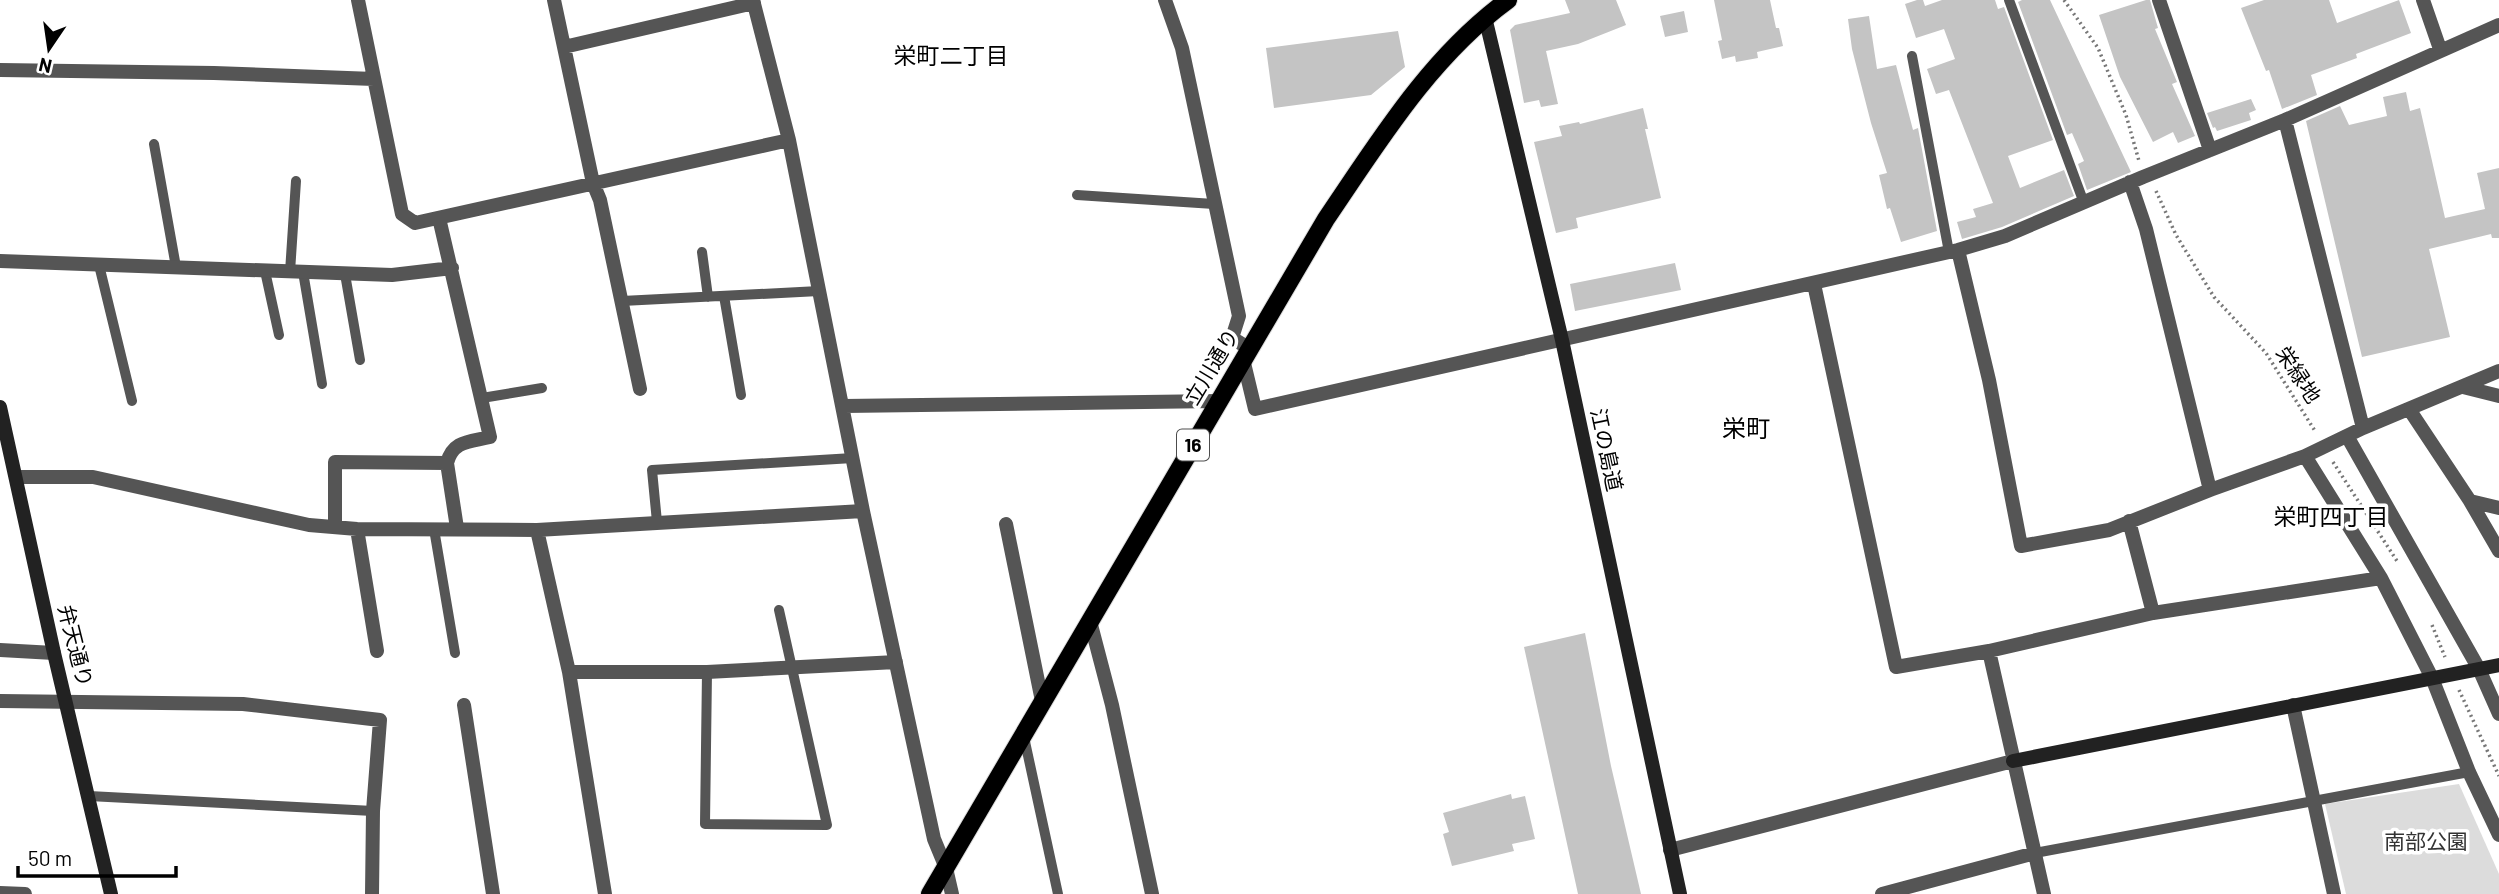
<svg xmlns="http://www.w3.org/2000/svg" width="2499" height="894" font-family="Barlow,'Noto Sans JP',sans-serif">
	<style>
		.green { fill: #dcdcdc }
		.building { fill: #c4c4c4 }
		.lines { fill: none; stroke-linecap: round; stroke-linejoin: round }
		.primary-casing { stroke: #dbdbdb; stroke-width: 20 }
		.path { stroke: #777; stroke-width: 3.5; stroke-dasharray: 2 3.5; stroke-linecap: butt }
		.lane { stroke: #555; stroke-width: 10 }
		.street { stroke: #555; stroke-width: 14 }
		.secondary { stroke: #222; stroke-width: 14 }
		.primary { stroke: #000; stroke-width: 18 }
		.labels { text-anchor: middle; stroke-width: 7; stroke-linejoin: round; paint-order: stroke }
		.shield { fill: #fff; stroke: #4c4c4c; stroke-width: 2 }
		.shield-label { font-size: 19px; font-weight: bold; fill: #000 }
		.street-label { font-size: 21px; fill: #000; stroke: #fff }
		.park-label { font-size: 21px; fill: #333; stroke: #fff }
		.neighbourhood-label { font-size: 23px; fill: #000; stroke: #fff }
		.quarter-label { font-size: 24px; fill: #000; stroke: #fff }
	</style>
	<rect width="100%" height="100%" fill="#fff"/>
	<path class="green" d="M2459 784 2499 874V894H2346L2325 804Z"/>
	<path class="building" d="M1565 0H1616L1626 25 1578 44 1546 51 1558 104 1541 107 1539 100 1524 103 1510 30 1515 25 1570 13Z
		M1714 0H1770L1776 28H1779L1783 46 1757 52 1758 58 1736 62 1735 56 1722 59 1718 41 1722 40Z
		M1917 0H1923L1925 6 1942 0H1995L1998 9 2004 7 2053 140 2008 156 2020 188 2064 170 2074 196 2002 227 1962 239 1957 222 1976 217 1973 209 1993 203 1949 90 1936 94 1927 69 1955 59 1944 29 1916 38 1905 4Z
		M2022 0H2050L2131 172 2087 190 2078 164 2084 161 2072 133 2067 135 2018 2Z
		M2146 0H2150L2158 28 2155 29 2177 82 2172 84 2195 136 2178 143 2173 132 2153 142 2120 77 2099 15Z
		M2264 0H2329L2337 23 2399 0 2411 33 2356 54 2357 58 2311 75 2317 95 2282 109 2269 70 2266 71 2241 8Z
		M1684 11 1688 32 1665 37 1660 16Z
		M1869 16 1877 69 1896 65 1913 130 1918 128 1937 231 1901 242 1890 208 1887 209 1879 175 1887 173 1871 123 1852 49 1848 19Z
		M1398 31 1405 67 1371 95 1274 108 1266 48Z
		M2406 92 2410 111 2420 108 2445 218 2485 209 2477 173 2499 168V238H2492L2491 234 2429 249 2450 337 2362 357 2306 121 2340 106 2349 125 2387 116 2383 97Z
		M2251 99 2256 110 2249 113 2251 120 2217 131 2215 127 2213 128 2207 113Z
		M1643 108 1648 129H1645L1661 198 1576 218 1578 228 1556 233 1534 142 1562 136 1559 126 1579 122 1580 124Z
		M1675 263 1681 290 1575 311 1570 284Z
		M1585 633 1611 766 1641 894H1578L1524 647Z
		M1511 794 1512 799 1525 796 1535 839 1512 844 1514 851 1452 866 1443 834 1449 832 1443 813Z"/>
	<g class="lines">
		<g class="primary-casing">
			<path id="primary" d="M930 894 1326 219C1379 141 1430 57 1508 0"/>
		</g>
		<path class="path" d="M2064 0 2098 48 2126 115 2139 161
			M2156 191 2176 235 2214 297 2266 353 2315 431
			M2333 462 2397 561
			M2432 625 2445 657
			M2459 690 2499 776"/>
		<path class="lane" d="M2009 0 2084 203
			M1912 56 1949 252
			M154 144 176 267
			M1077 195 1214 204
			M702 252 708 297
			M99 265 132 401
			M265 271 279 335
			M290 272 296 181
			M303 272 322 384
			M345 274 360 360
			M724 296 741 395
			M622 301 819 291
			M482 398 542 388
			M657 522 652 470 853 458
			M434 529 455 653
			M707 672 705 824 827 825 779 610
			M1024 737 1058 894
			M89 796 373 811
			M2035 853 2469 772"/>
		<path class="street" d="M358 0 402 214 415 223 789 140
			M554 0 593 183 600 200 640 389
			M753 0 789 140 863 511 934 839 946 868 952 894
			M1165 0 1182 48 1239 316 1232 338 1250 349
			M2159 0 2210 150
			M2423 0 2440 49
			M564 47 754 3
			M0 70 214 73 374 79
			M2285 120 2363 428
			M2130 182 2146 229 2210 490
			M439 218 490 437C470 442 453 440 447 463L457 528
			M1958 250 1989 380 2021 546 2109 530 2210 490 2305 456 2363 428 2499 371
			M0 261 392 275 452 268
			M1814 284 1896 667 1989 651
			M1243 359 1255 409 1958 250 2005 236 2143 177 2285 120 2499 25
			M2463 387 2499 396
			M844 406 1218 401
			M2409 409 2470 501 2499 551
			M2347 436 2479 669 2499 714
			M2305 456 2381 578 2432 678 2469 772 2499 835
			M16 477H93L309 525 357 529 537 530 863 511
			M2470 501 2499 508
			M2129 521 2153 613
			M1006 524 1042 701
			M335 527V462L447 463
			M357 529 377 651
			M537 530 569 672 605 894
			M1090 621 1112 705 1152 894
			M0 650 54 653
			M569 672H707L896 662
			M0 701 243 704 380 720 373 811 372 894
			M464 705 493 894
			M2293 705 2334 894
			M1670 850 2013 761
			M0 893 25 894
			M1882 894 2035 853
			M2044 894 1989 651 2153 613 2381 578"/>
		<path class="secondary" d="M1485 17 1562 340 1680 894
			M0 407 54 653 111 894
			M2013 761 2499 665"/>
		<use href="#primary" class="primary"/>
	</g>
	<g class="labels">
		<rect class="shield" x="1177" y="429.5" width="32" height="31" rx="5"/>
		<g class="shield-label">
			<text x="1193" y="452">16</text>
		</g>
		<g class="street-label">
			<text transform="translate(1212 367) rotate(-59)" y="7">立川通り</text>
			<text transform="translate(2298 375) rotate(57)" y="7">栄緑地</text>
			<text transform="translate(1606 450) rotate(78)" y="7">江の島道</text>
			<text transform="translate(75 646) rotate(76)" y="7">弁天通り</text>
		</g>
		<g class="park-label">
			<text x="2426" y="849">南部公園</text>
		</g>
		<g class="neighbourhood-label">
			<text x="951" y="64">栄町二丁目</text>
			<text x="2331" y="525">栄町四丁目</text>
		</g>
		<g class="quarter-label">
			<text x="1746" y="437">栄町</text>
		</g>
	</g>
	<g transform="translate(49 49) rotate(193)" stroke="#ffffff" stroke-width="5" paint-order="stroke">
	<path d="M0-5L12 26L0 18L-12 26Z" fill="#000000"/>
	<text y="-10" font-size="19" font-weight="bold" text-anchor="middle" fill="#000000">N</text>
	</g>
	<path d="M18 866v10h158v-10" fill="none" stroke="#000000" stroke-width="3.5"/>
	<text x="28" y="866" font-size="21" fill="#000000" stroke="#ffffff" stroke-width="5" paint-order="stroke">50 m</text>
</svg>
